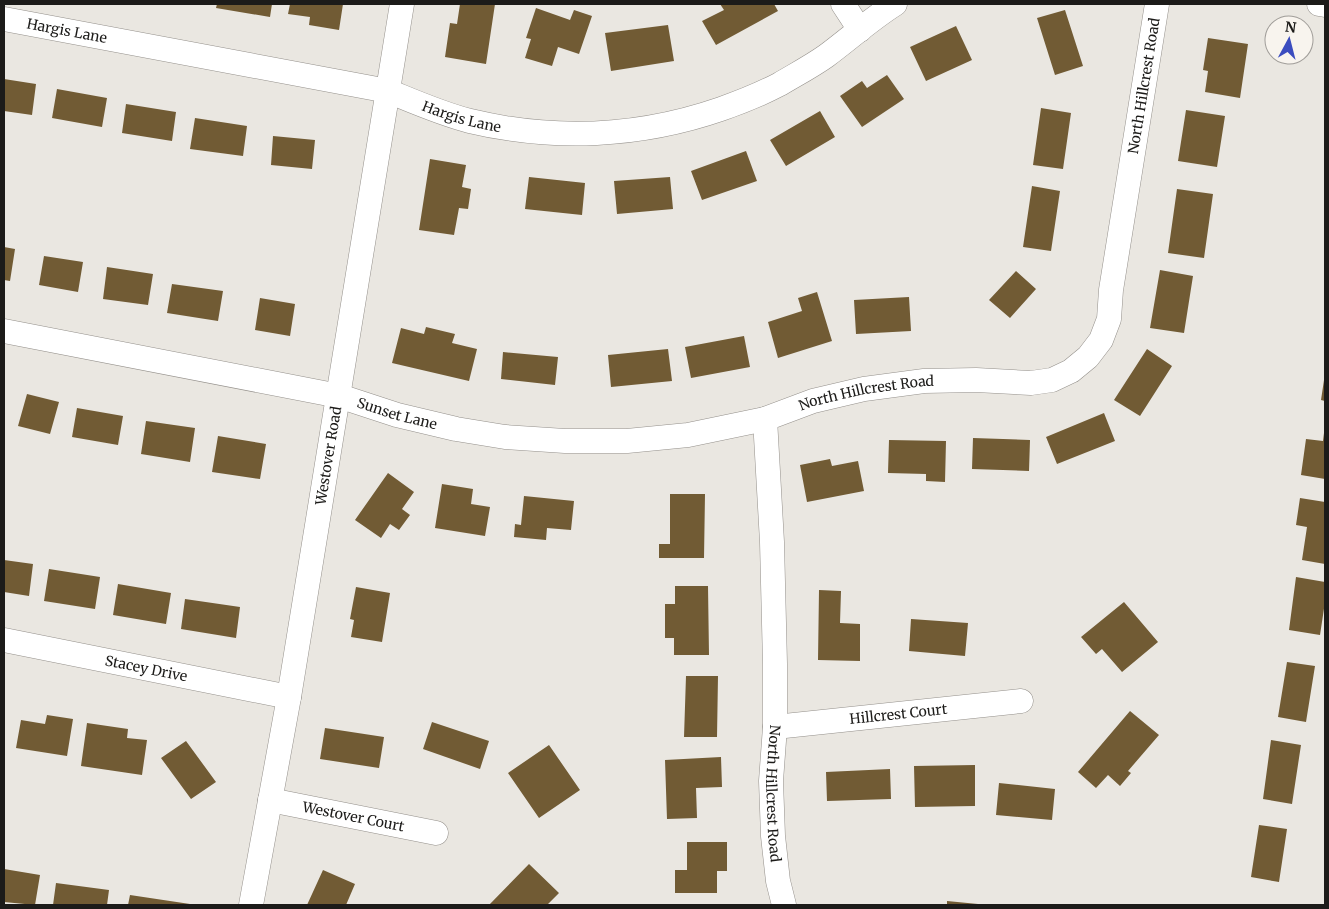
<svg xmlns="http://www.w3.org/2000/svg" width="1329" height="909" font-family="Merriweather,serif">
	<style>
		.building { fill: #715b34 }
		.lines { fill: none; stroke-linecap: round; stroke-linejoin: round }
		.minor-casing { stroke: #94908b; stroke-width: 25 }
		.minor { stroke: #fff; stroke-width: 24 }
		.labels { text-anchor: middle; stroke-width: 5; stroke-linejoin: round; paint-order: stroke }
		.street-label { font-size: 14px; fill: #1c1b19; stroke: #f8f4ee }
	</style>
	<rect width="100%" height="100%" fill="#eae7e1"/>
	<path class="building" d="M217 4H272L270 17 216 8Z
		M290 4H343L339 30 309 25 310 17 288 14Z
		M460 4H495L486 64 445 57 450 23 457 24Z
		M720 4H774L778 11 716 45 702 21 724 10Z
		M536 8 570 20 574 10 592 16 579 54 558 47 552 66 525 58 531 39 526 38Z
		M1065 10 1083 66 1055 75 1037 18Z
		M668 25 674 61 611 71 605 33Z
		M956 26 972 60 926 81 910 47Z
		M1208 38 1248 44 1240 98 1205 92 1208 71 1203 70Z
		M887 75 904 99 862 127 840 96 862 81 867 88Z
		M4 79 36 84 32 115 4 111Z
		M57 89 107 98 102 127 52 118Z
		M126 104 176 112 172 141 122 133Z
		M1041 108 1071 113 1063 169 1033 165Z
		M1186 110 1225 116 1217 167 1178 161Z
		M820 111 835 137 786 166 770 140Z
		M195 118 247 126 243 156 190 149Z
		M273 136 315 140 312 169 271 165Z
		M746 151 757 181 702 200 691 171Z
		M430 159 466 165 462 187 471 189 468 209 459 208 454 235 419 230Z
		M529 177 585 183 582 215 525 209Z
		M670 177 673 209 617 214 614 181Z
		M1032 186 1060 191 1051 251 1023 247Z
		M1177 189 1213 194 1204 258 1168 253Z
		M4 247 15 249 10 281 4 280Z
		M44 256 83 262 78 292 39 285Z
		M107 267 153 274 148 305 103 299Z
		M1160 270 1193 276 1184 333 1150 328Z
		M1016 271 1036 289 1010 318 989 300Z
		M172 284 223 291 218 321 167 313Z
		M817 292 832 341 778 358 768 322 802 311 798 298Z
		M909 297 911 331 856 334 854 300Z
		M260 298 295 304 290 336 255 330Z
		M426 327 455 334 452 343 477 349 469 381 392 363 401 328 424 334Z
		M744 336 750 367 691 378 685 347Z
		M668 349 672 381 611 387 608 355Z
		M1147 349 1172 366 1140 416 1114 400Z
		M503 352 558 357 555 385 501 379Z
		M1324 380H1325V401L1321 400Z
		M27 394 59 402 50 434 18 426Z
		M77 408 123 416 118 445 72 437Z
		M1104 413 1115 441 1057 464 1046 437Z
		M146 421 195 428 190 462 141 454Z
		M1324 433 1325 479 1301 475 1306 439 1323 441Z
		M218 436 266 444 260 479 212 472Z
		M973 438 1030 440 1029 471 972 469Z
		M889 440 946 441 945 482 926 481V474L888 473Z
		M830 459 832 466 858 461 864 491 807 502 800 465Z
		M388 473 414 492 402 509 410 515 399 530 390 524 381 538 355 520Z
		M442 484 473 489 471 504 490 507 485 536 435 528Z
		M670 494H705L704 558H659V544H670Z
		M524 496 574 501 571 530 547 528 546 540 514 537 515 524 521 525Z
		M1300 498 1325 502V564L1302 560 1307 527 1296 525Z
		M4 560 33 564 29 596 4 592Z
		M49 569 100 577 95 609 44 601Z
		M1296 577 1325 582V602L1320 635 1289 630Z
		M118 584 171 593 166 624 113 615Z
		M675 586H708L709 655H674V638H665V604H675Z
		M356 587 390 593 382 642 351 637 354 620 350 619Z
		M819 590 841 591 840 623 860 624V661L818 660Z
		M185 599 240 607 236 638 181 629Z
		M1124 602 1158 642 1122 672 1102 649 1096 654 1081 637Z
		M911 619 968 623 965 656 909 651Z
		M1287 662 1315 666 1306 722 1278 717Z
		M686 676H718L717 737H684Z
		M1130 711 1159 735 1128 771 1131 773 1120 786 1108 775 1096 788 1078 772Z
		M47 715 73 719 67 756 16 748 21 720 45 724Z
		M432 722 489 741 480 769 423 749Z
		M87 723 128 729 127 738 147 740 142 775 81 766Z
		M325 728 384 737 379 768 320 759Z
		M1271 740 1301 745 1292 804 1263 799Z
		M186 741 216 782 191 799 161 758Z
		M549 745 580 790 539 818 508 773Z
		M721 757 722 787 696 788 697 818 667 819 665 760Z
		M975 765V806L915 807 914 766Z
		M890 769 891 799 827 801 826 772Z
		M999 783 1055 789 1052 820 996 815Z
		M1259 825 1287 829 1279 882 1251 877Z
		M687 842H727V871H717V893H675V870H687Z
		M529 864 559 893 547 905H489Z
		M4 869 40 875 35 905 4 902Z
		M323 870 355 884 346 905H307Z
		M56 883 109 890 107 905H53Z
		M130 895 190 904V905H128Z
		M947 901 978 904V905H947Z"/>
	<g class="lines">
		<g class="minor-casing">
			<g id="minor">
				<path d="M843 4 860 30"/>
				<path d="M1319 4 1325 5"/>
				<path id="s1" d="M4 19 388 91C415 102 442 114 470 121 554 141 640 137 721 109 741 102 761 94 780 84 795 75 812 66 826 56 849 39 871 19 895 4"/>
				<path id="s2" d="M4 331 339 396 397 415 456 429 505 437 565 441H627L688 435 765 419 813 401 864 389 924 381 976 380 1031 383 1052 380 1071 371 1088 357 1101 340 1109 319 1111 290 1157 4"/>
				<path id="s3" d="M765 419 772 542 775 664V727L771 781 773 836 778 881 784 905"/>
				<path id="s4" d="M4 640 289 697"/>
				<path id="s5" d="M775 727 1021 701"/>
				<path id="s6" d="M270 800 436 833"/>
				<path id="s7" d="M251 905 289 697 402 4"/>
			</g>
		</g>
		<use href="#minor" class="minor"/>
	</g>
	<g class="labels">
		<g class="street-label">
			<text dy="5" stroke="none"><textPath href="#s1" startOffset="64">Hargis Lane</textPath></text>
			<text dy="5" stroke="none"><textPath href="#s2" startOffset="1390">North Hillcrest Road</textPath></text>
			<text dy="5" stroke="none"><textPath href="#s1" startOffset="469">Hargis Lane</textPath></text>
			<text dy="5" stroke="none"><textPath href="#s2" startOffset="880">North Hillcrest Road</textPath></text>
			<text dy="5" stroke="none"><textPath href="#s2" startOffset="402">Sunset Lane</textPath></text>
			<text dy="5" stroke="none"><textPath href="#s7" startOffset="456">Westover Road</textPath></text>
			<text dy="5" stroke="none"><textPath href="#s4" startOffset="145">Stacey Drive</textPath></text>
			<text dy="5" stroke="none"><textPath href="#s5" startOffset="124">Hillcrest Court</textPath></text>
			<text dy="5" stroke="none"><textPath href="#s3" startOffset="375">North Hillcrest Road</textPath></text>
			<text dy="5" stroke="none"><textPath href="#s6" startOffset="85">Westover Court</textPath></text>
		</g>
	</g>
	<rect width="1329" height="909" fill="none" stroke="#1c1b19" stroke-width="10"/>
	<g transform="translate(1289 40) rotate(7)"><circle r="24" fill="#f8f4ee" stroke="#a09d99"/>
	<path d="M0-4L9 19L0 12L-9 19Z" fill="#3b4cbf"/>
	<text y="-8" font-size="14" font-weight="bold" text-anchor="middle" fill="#1c1b19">N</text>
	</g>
</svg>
